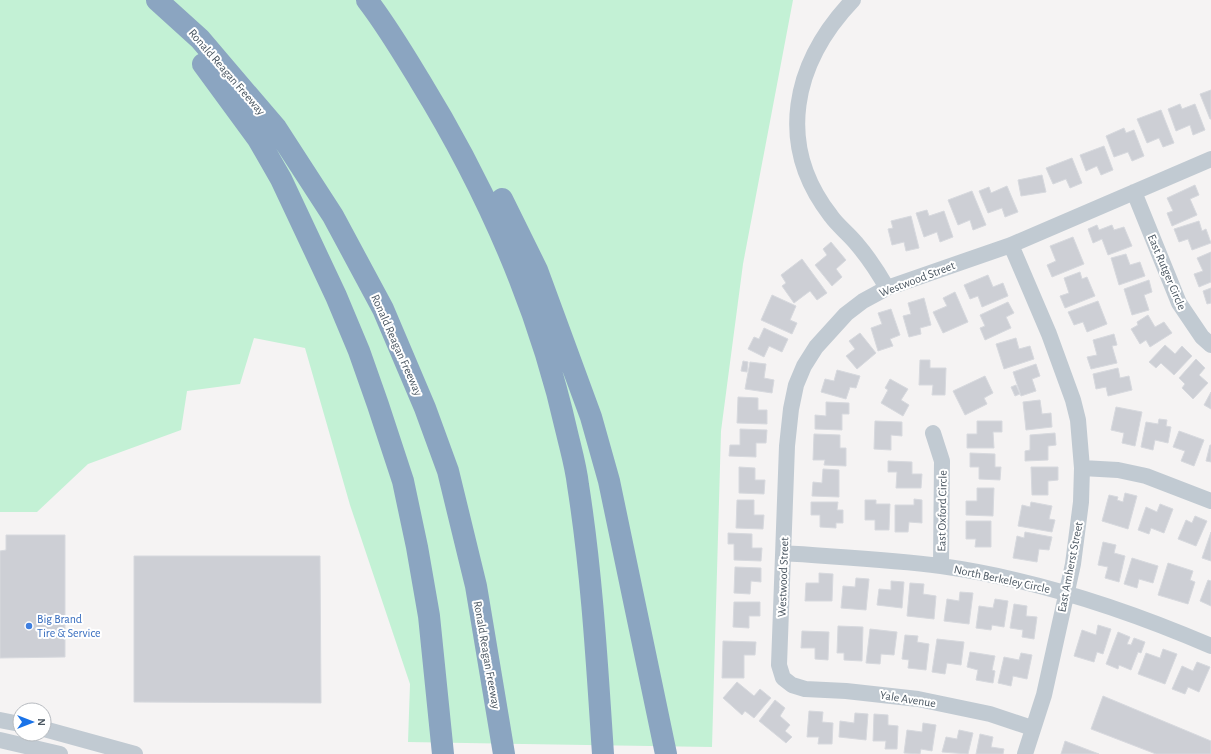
<svg xmlns="http://www.w3.org/2000/svg" width="1211" height="754" font-family="'Alegreya Sans',sans-serif">
	<style>
		.green { fill: #c3f1d5 }
		.building { fill: #cdcfd5; stroke: #d7d9de }
		.lines { fill: none; stroke-linecap: round; stroke-linejoin: round }
		.minor { stroke: #c1cad2; stroke-width: 16 }
		.highway { stroke: #8ba5c1; stroke-width: 22 }
		.shop-dot { fill: #3f7fe0; stroke: #fff; stroke-width: 1.5 }
		.labels { text-anchor: middle; stroke-width: 4; stroke-linejoin: round; paint-order: stroke }
		.street-label { font-size: 12px; fill: #4a5661; stroke: #fff }
		.shop-label { font-size: 12px; fill: #366cbe; stroke: #fff; text-anchor: start }
	</style>
	<rect width="100%" height="100%" fill="#f5f3f3"/>
	<path class="green" d="M0 0H793L743 264 721 431 712 747 408 742 410 684 350 505 305 348 254 338 240 384 187 391 181 430 88 464 37 512H0Z"/>
	<path class="building" d="M1211 90V119H1210L1200 94Z
		M1180 104 1182 109 1195 104 1205 130 1193 135 1190 125 1176 131 1168 109Z
		M1161 110 1174 143 1163 147 1159 138 1147 143 1137 119Z
		M1124 128 1126 133 1134 130 1144 156 1132 161 1128 152 1114 157 1106 136Z
		M1104 146 1113 170 1101 175 1097 166 1086 171 1080 155Z
		M1072 158 1082 183 1070 188 1066 179 1053 184 1046 168Z
		M1042 175 1046 192 1021 196 1018 180Z
		M1195 185 1199 195 1190 199 1197 215 1172 226 1167 213 1173 211 1167 198Z
		M1007 186 1018 212 1005 217 1002 208 988 213 979 191 989 187 991 193Z
		M972 191 986 225 973 230 970 220 958 225 948 200Z
		M927 210 929 216 944 211 953 237 940 242 937 232 924 237 916 213Z
		M911 216 919 248 906 251 904 242 892 245 888 229 893 228 891 221Z
		M1199 221 1202 231 1206 229 1211 243 1192 250 1188 239 1179 242 1174 229Z
		M1097 225 1099 230 1112 225 1114 230 1124 227 1132 246 1108 255 1102 239 1093 243 1088 229Z
		M1073 237 1084 264 1052 277 1047 265 1056 261 1050 246Z
		M831 242 846 260 836 269 842 277 832 286 815 265 827 255 823 249Z
		M1211 252V282L1199 287 1194 274 1203 271 1197 258Z
		M1126 254 1130 265 1140 262 1145 276 1119 285 1111 258Z
		M802 259 827 293 817 300 810 291 794 303 782 286 786 283 781 275Z
		M1080 272 1082 279 1087 277 1095 296 1065 308 1060 296 1069 293 1064 278Z
		M988 275 993 287 1003 283 1008 296 982 307 978 296 970 299 964 285Z
		M1149 280 1152 292 1144 295 1149 310 1132 315 1124 289Z
		M1211 288V303L1207 304 1203 291Z
		M955 292 968 322 943 333 933 312 947 306 943 298Z
		M772 295 796 306 790 320 797 323 792 334 761 320Z
		M924 298 931 325 920 328 921 334 909 337 903 316 911 314 908 303Z
		M1098 301 1107 324 1087 332 1083 322 1074 325 1068 312Z
		M1008 302 1014 313 1006 317 1011 328 985 340 980 328 985 326 980 315Z
		M891 309 900 335 890 339 893 346 878 351 871 328 882 324 878 313Z
		M1148 315 1155 327 1164 322 1172 333 1150 347 1146 340 1140 344 1131 329 1138 325 1137 322Z
		M764 328 788 339 782 352 769 346 764 357 748 349 754 337 759 339Z
		M860 333 876 353 857 369 846 356 855 349 849 341Z
		M1114 334 1117 345 1112 346 1117 363 1091 369 1087 357 1097 355 1093 340Z
		M1016 338 1019 349 1030 346 1034 359 1004 369 996 344Z
		M1165 345 1175 354 1182 346 1192 356 1174 375 1161 363 1156 368 1149 362Z
		M1196 359 1205 368 1199 375 1208 383 1193 399 1182 388 1185 384 1179 378Z
		M920 360H930V368H946L945 395H932L933 385H919Z
		M743 361 748 362 747 372 741 371Z
		M750 362 766 364 764 378 774 380 772 393 745 389Z
		M1036 364 1040 376 1032 379 1036 391 1021 396 1013 372Z
		M1118 368 1120 378 1129 376 1132 390 1108 396 1106 387 1096 389 1093 374Z
		M837 370 860 376 856 388 850 387 846 399 821 392 825 379 834 381Z
		M985 376 993 393 984 398 987 404 965 415 953 391Z
		M890 379 908 389 901 400 909 405 903 416 881 403 888 390 885 388Z
		M1016 385 1020 394 1015 396 1011 387Z
		M1211 392V409L1204 405Z
		M738 397 758 398V410H767V424L737 423Z
		M1040 400 1042 414 1051 413 1052 427 1026 430 1023 402Z
		M826 402 849 403V414H842V430L815 429V415L826 416Z
		M1116 407 1142 412 1135 446 1122 443 1124 433 1111 430Z
		M1159 419 1167 420 1166 426 1171 427 1168 443 1155 440 1153 450 1141 447 1146 422 1158 424Z
		M875 421 902 422V436L891 435V450L874 449Z
		M977 421H1002V432H993L994 448H967V434H977Z
		M740 429 767 430 766 443H756V457L729 456 730 445H740Z
		M1179 431 1204 440 1194 466 1181 461 1185 451 1173 447Z
		M1055 433 1056 445 1048 446V460L1025 461V451L1030 450V435Z
		M814 434 840 435V448H846V466L824 465 825 460H813Z
		M1210 445H1211V462L1206 461Z
		M970 453 995 454V467H1001L1000 480 979 479V467H970Z
		M888 461 912 462V474H922L921 488H896L897 472H888Z
		M739 467 755 468V480H765L764 494 739 493Z
		M1031 467H1058V480L1048 481V495H1032Z
		M823 469 839 470V497L812 496 813 482 822 483Z
		M977 488H994L993 516 966 515V501H977Z
		M1125 493 1137 496 1128 529 1102 521 1109 495 1118 497 1117 500 1123 502Z
		M914 499 922 500V523L909 522 908 532H895V505H914Z
		M737 500H754V515H764L763 529 736 528Z
		M865 500H876V504H890L889 530H875V520H865Z
		M811 502H838L837 510H843V523H836V528L820 527V515H811Z
		M1031 502 1052 506 1049 519 1055 520 1052 532 1018 526 1022 505 1030 507Z
		M1160 504 1173 509 1164 533 1151 528 1149 534 1138 530 1146 507 1157 512Z
		M1195 516 1207 521 1196 546 1178 539 1186 520 1192 523Z
		M966 521H991V547H975L976 539H966Z
		M1025 532 1052 537 1049 550 1039 549 1037 562 1013 558 1017 536 1024 538Z
		M1211 532V561L1202 558Z
		M728 533 752 534V548H762L761 561 734 560V544H728Z
		M6 535H65V657L0 658V551L6 550Z
		M1103 542 1116 545 1114 553 1125 556 1119 582 1105 578 1108 567 1098 565Z
		M134 556H320L321 703 134 702Z
		M1132 558 1158 566 1153 583 1139 579 1137 588 1124 584Z
		M1168 563 1193 571 1190 580 1195 582 1188 604 1158 595Z
		M735 567 761 568V582L751 581 750 594 734 593Z
		M819 573 833 574 832 601H805L806 583H819Z
		M856 578 869 579 866 610 841 608 843 586 855 587Z
		M1208 580 1211 581V606L1200 601Z
		M891 581 904 582 902 608 877 605 879 589 891 590Z
		M910 583 924 584 923 594 936 596 934 619 907 616Z
		M960 592 973 593 969 624 944 621 947 599 959 601Z
		M995 599 1008 601 1004 627 992 625 991 630 976 628 979 606 993 608Z
		M734 602H760V616H749V628L733 627Z
		M1014 604 1027 606 1026 616 1037 617 1034 639 1022 637 1023 630 1010 628Z
		M1098 625 1111 629 1103 654 1097 652 1094 662 1074 656 1082 630 1096 635Z
		M838 626 863 627 862 661 844 660V653H837Z
		M870 629 897 632 894 655 881 654 880 664 866 663Z
		M802 631 829 632 828 660 815 659V648H801Z
		M1118 632 1130 637 1127 644 1131 645 1134 638 1145 642 1141 653 1138 652 1131 670 1119 665 1118 669 1106 664Z
		M905 635 918 636 917 642 929 644 926 670 908 668 909 660 902 659Z
		M937 639 964 642 961 665 947 663 945 674 932 672Z
		M723 641 756 642 755 655H744V678H722Z
		M1163 649 1177 654 1165 684 1138 674 1146 653 1160 658Z
		M970 652 995 656 992 670 995 671 993 683 976 680 978 670 967 667Z
		M1021 653 1032 655 1027 679 1013 676 1011 686 998 683 1004 657 1019 660Z
		M1197 662 1210 667 1199 692 1188 687 1185 694 1172 689 1182 666 1193 671Z
		M737 682 754 696 760 689 771 698 754 718 745 711 742 715 723 698Z
		M1103 696 1211 741V754H1156L1091 729Z
		M775 700 785 708 780 716 790 725 785 731 792 737 786 743 759 721Z
		M809 711 823 712 822 722 833 723 832 744H818L819 737H807Z
		M855 713 868 714 866 740 839 737 840 721 854 723Z
		M874 714 888 715V725L898 726 897 749H885L886 741H873Z
		M923 723 936 725 932 751 921 749 920 754 904 753 907 730 922 732Z
		M959 730 973 733 968 754 942 752 946 737 957 739Z
		M980 734 993 737 991 747 1004 749 1003 754H976Z
		M1065 741 1099 754H1061Z"/>
	<g class="lines">
		<path class="minor" d="M853 0C793 63 775 144 831 216 838 226 848 233 856 243 868 257 878 272 887 288
			M1134 192 1179 303 1202 337 1211 345
			M1011 245 1049 334 1073 400 1078 420 1082 468 1081 502 1073 564 1044 695 1025 754
			M933 433 942 461 941 566
			M1082 468 1118 470 1146 476 1211 501
			M784 553C836 557 889 559 941 566 1034 579 1125 609 1211 646
			M0 720 20 724
			M1032 728 990 714 918 699 846 691 805 689 792 685 783 678 779 665 787 446 791 409 796 385 804 366 816 347 846 314 863 301 887 288 1011 245 1211 159
			M44 729 135 754
			M0 740 60 754"/>
		<path class="highway" d="M157 0 200 39 276 128 333 216 383 309 425 408 448 471 476 586 504 754
			M367 0C387 26 403 53 420 81 487 190 539 308 567 433 571 450 576 467 578 485 592 574 597 664 603 754
			M203 64 258 139 281 179 336 296 359 351 378 405 403 481 417 547 429 616 443 754
			M502 199 537 270 591 417 609 481 666 754"/>
	</g>
	<circle class="shop-dot" cx="29" cy="626" r="4"/>
	<g class="labels">
		<g class="street-label">
			<text transform="translate(227 72) rotate(49)" y="4">Ronald Reagan Freeway</text>
			<text transform="translate(1167 272) rotate(67)" y="4">East Rutger Circle</text>
			<text transform="translate(917 279) rotate(-21)" y="4">Westwood Street</text>
			<text transform="translate(397 345) rotate(66)" y="4">Ronald Reagan Freeway</text>
			<text transform="translate(942 511) rotate(-89)" y="4">East Oxford Circle</text>
			<text transform="translate(1070 567) rotate(-79)" y="4">East Amherst Street</text>
			<text transform="translate(783 577) rotate(-88)" y="4">Westwood Street</text>
			<text transform="translate(1002 579) rotate(12)" y="4">North Berkeley Circle</text>
			<text transform="translate(487 655) rotate(80)" y="4">Ronald Reagan Freeway</text>
			<text transform="translate(908 699) rotate(9)" y="4">Yale Avenue</text>
		</g>
		<g class="shop-label">
			<text x="37" y="623">Big Brand<tspan x="37" dy="14">Tire &amp; Service</tspan></text>
		</g>
	</g>
	<g transform="translate(32 722) rotate(90)"><circle r="19" fill="#ffffff" stroke="#b7bbc0"/>
	<path d="M0-3L7 15L0 10L-7 15Z" fill="#1a73e8"/>
	<text y="-6" font-size="11" font-weight="bold" text-anchor="middle" fill="#4a5661">N</text>
	</g>
</svg>
